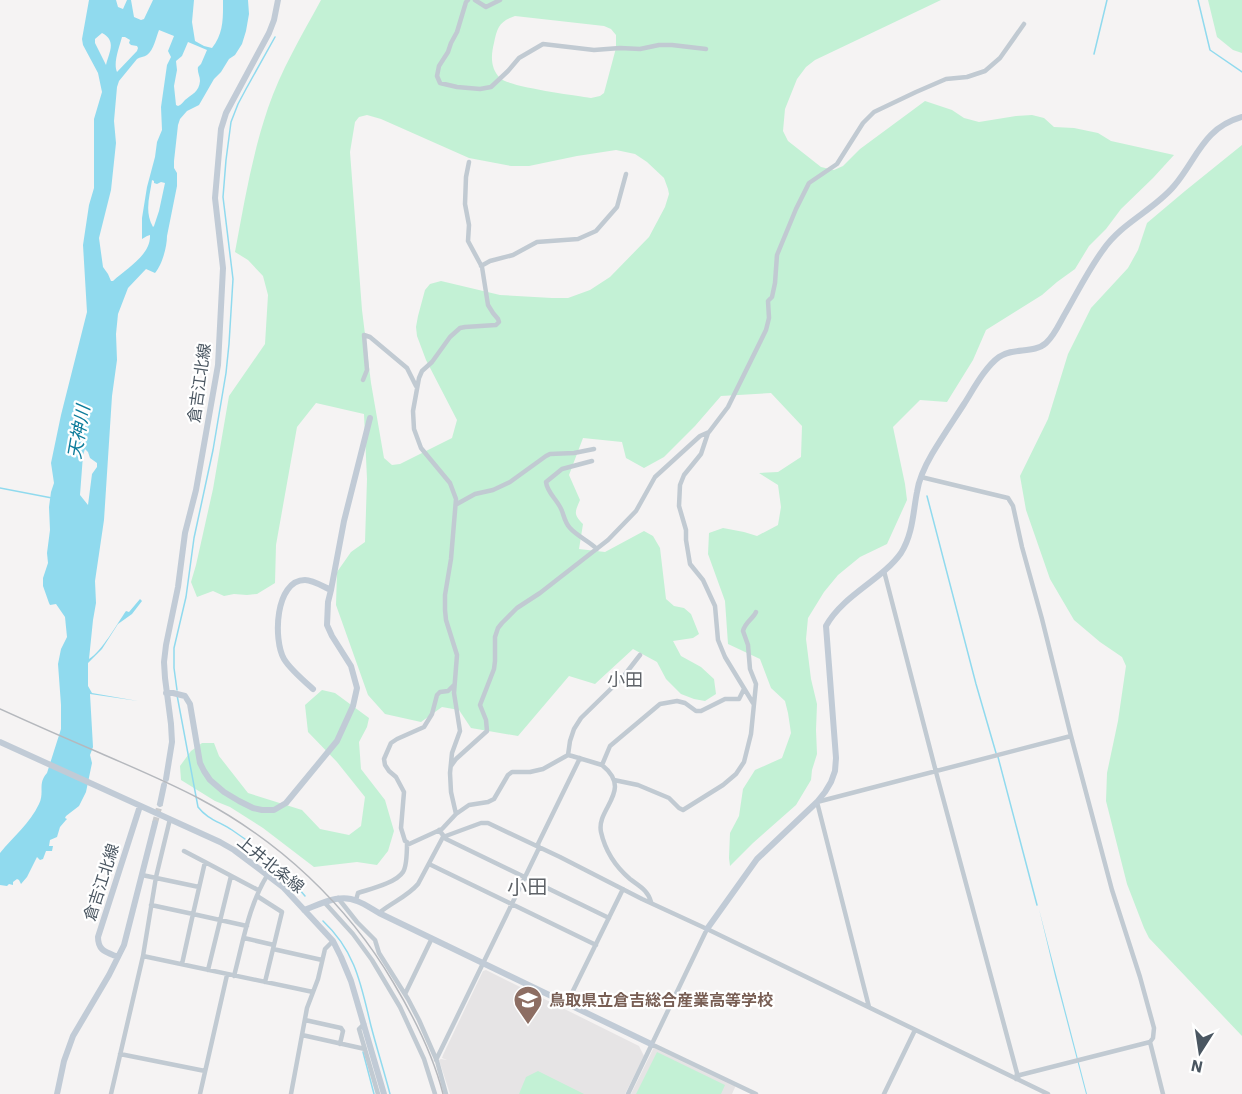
<svg xmlns="http://www.w3.org/2000/svg" width="1242" height="1094" font-family="'IBM Plex Sans','Noto Sans JP',sans-serif">
	<style>
		.education { fill: #e6e4e5 }
		.green { fill: #c3f1d5; fill-rule: evenodd }
		.water { fill: #90daee; fill-rule: evenodd }
		.lines { fill: none; stroke-linecap: round; stroke-linejoin: round }
		.stream { stroke: #90daee; stroke-width: 1.5 }
		.secondary-tunnel { stroke: #caccce; stroke-width: 6; stroke-dasharray: 6 3; stroke-linecap: butt }
		.street { stroke: #c1cad2; stroke-width: 4.5 }
		.secondary { stroke: #c1cbd6; stroke-width: 6 }
		.rail { stroke: #b5b8bd; stroke-width: 1.5 }
		.labels { text-anchor: middle; stroke-width: 4.5; stroke-linejoin: round; paint-order: stroke }
		.street-label { font-size: 16px; fill: #4a5661; stroke: #fff }
		.education-label { font-size: 16px; font-weight: bold; fill: #785e54; stroke: #fff; text-anchor: start }
		.water-label { font-size: 18px; font-style: italic; fill: #0c7c9b; stroke: #fff }
		.neighbourhood-label { font-size: 18px; fill: #5f6368; stroke: #fff }
		.quarter-label { font-size: 20px; fill: #5f6368; stroke: #fff }
	</style>
	<rect width="100%" height="100%" fill="#f5f3f3"/>
	<path class="education" d="M486 970 639 1046 644 1056 625 1094H450L439 1060 441 1059 447 1060 442 1058 443 1055 483 971Z
		M654 1047 736 1085 732 1094H631Z"/>
	<path class="green" d="M321 0H941L815 60 806 67 797 79 785 109 783 131 788 141 821 167 834 170 843 166 860 149 925 101 952 110 964 118 979 122 1016 116 1032 115 1044 118 1054 127 1074 128 1098 133 1111 141 1174 155 1153 178 1121 209 1106 229 1089 246 1075 269 1057 282 1042 295 986 330 973 360 947 402 920 400 893 427 905 484 907 500 887 544 860 557 838 575 824 592 808 618 806 639 811 679 817 704 816 730 817 754 812 770 811 780 796 805 753 843 730 866 729 858 730 833 739 816 743 789 755 770 782 758 791 733 788 713 785 701 771 688 760 659 728 644 725 601 708 554 709 533 723 528 744 532 757 536 778 525 781 507 778 485 759 473 778 472 801 457 802 426 771 393 721 396 695 426 664 457 644 468 626 458 622 442 583 438 569 475 580 500C575 512 573 514 583 524L579 549 605 552 644 531 653 536 660 548 666 599 674 606 684 608 691 614 699 634 693 638 673 641 681 656 701 667 714 679 716 694 705 701 694 699 681 694 666 679 657 662 633 649 595 684 569 676 518 736 471 728 459 710 442 707 421 722 385 714 368 695 336 605 337 572 351 552 365 542 367 479 364 414 316 403 297 427 276 545 275 583 257 594 247 595 234 594 224 596 213 591 197 597 191 582 196 565 213 489 229 396 265 344 268 295 263 276 248 260 235 252C244 204 252 155 268 108 281 70 302 35 321 0ZM515 16 604 26 611 29 616 35V48L604 93 600 96 591 98C574 95 509 87 500 78 490 68 491 55 494 43 497 27 500 21 515 16ZM367 115 381 119 469 158 511 166H529L577 156 616 150 635 154 647 162 664 178 668 189 669 194 665 207 649 237 610 277 590 290 568 298H552L500 295 441 281 430 284 425 290 418 316 416 327 417 336 426 360 457 420 452 438 400 464 392 465 384 458 371 383 362 310 350 152 355 122 359 117Z
		M1208 0H1242V53L1233 50 1217 37Z
		M1242 145V1036L1149 938 1144 928 1127 884 1106 801 1107 773 1118 721 1126 666 1122 657 1100 642 1074 620 1050 579 1026 510 1020 476 1048 419 1068 354 1091 308 1128 268 1138 250 1147 223 1185 191Z
		M322 690 335 693 369 718 367 727 359 742 361 769 385 800 394 831 388 851 377 865 357 862 314 867 263 828 230 807 215 801 181 780 180 766 191 751 202 743H214L219 756 248 793 302 810 320 829 349 835 361 826 365 797 337 762 308 732 305 705Z
		M657 1052 725 1085 721 1094H636Z
		M538 1071 584 1094H519L526 1077Z"/>
	<path class="water" d="M89 0H116L118 7 123 9 127 0H131L134 17 141 20 144 19 153 0H194L192 22 195 41 204 46 212 48C224 33 223 17 223 0H248L249 14 246 31 242 44 235 55 229 59 221 72 214 79 199 105 187 111 180 119 178 125 174 161V168L177 173V186L167 236C167 247 162 265 155 273L146 269 128 288 118 314 116 334 117 360 112 396 104 520 95 581 96 603 93 620 89 659C102 651 117 624 126 611L129 612 140 599 142 601 132 614 118 624 102 649 88 663V686L92 693 138 701 90 694 93 747 90 755 92 763 86 792 79 806 66 816 65 818 67 819 66 820 60 827 57 837 50 840 49 846H53L52 851H46L43 859 40 860 37 857 27 877 21 884 19 880 17 879 13 882V885L9 884 7 886 0 885V853C13 837 30 823 39 804 45 792 37 784 47 773L61 729V705L58 664 61 649 67 637 65 617 56 604 50 605 49 603 43 586V578L48 563 47 553 50 530 49 507 51 492 54 483 51 463 61 415 87 312 83 245 89 205 94 188V119L102 92 98 73 83 45 82 39ZM159 30 174 36 168 51 171 57 167 65 161 107 162 130 157 142 155 157 147 187 142 218V239L147 236 150 235C151 255 127 268 113 281H111L108 274 103 267 99 238 111 190 116 143 114 121 117 87 119 81 137 59C140 57 144 57 147 55 154 50 156 37 159 30ZM102 33C117 41 109 52 106 65L95 43V39ZM122 37H125L130 40 129 43 131 45 137 46 138 48 137 51 117 72C113 63 119 48 122 37ZM188 42 207 50 201 64 198 67C197 72 200 76 200 81 199 92 192 94 185 100 183 102 181 105 178 106L176 105 174 86 177 70 176 61 182 56ZM152 180 154 181V183L157 184 161 182 165 183 159 211 154 226 153 227C144 211 150 196 152 180ZM85 449 88 452 90 458 97 463V467L92 474 88 505 80 495 83 455Z
		M1039 909 1087 1094H1086L1055 976Z"/>
	<g class="lines">
		<path class="stream" d="M1198 0 1210 50 1242 72
			M1094 54 1107 0
			M0 488 52 498
			M927 496 976 684 996 753
			M177 690 174 668V648L186 597 194 538 213 450 226 373 229 344 233 279 223 197 226 160 231 122 238 104 246 89 275 37
			M177 695 198 807C207 819 220 822 232 830 259 848 285 871 305 896
			M998 757 1037 905
			M323 921C356 952 361 985 371 1026 377 1049 384 1071 390 1094
			M363 1052 374 1094"/>
		<path class="secondary-tunnel" d="M155 823 160 804"/>
		<path class="street" d="M468 0 466 2 457 32 451 43 448 52 439 66 437 76 440 83 457 87 480 89 491 87 508 71 519 58 543 44 594 50 620 48 640 49 659 45H672L706 49
			M475 0 486 7 500 0
			M481 266 490 261 513 255 537 242 578 239 596 231 617 207 626 174
			M363 380 367 370 364 335 370 337 407 368 416 386
			M708 433 701 454 684 475 680 485 679 506 686 530V540L690 564 703 580 715 606 718 640 725 657 753 703
			M592 461 562 469 546 482C547 493 558 500 562 511 564 516 565 523 570 528 577 536 589 541 597 549
			M921 477 1008 498 1013 506 1022 547 1042 619 1071 736 1112 890 1140 977 1154 1028 1153 1038 1150 1042 1163 1094
			M457 504 475 494 493 490 510 482 546 456 550 454 574 453 594 449
			M884 571 936 772 1017 1073 1016 1079
			M568 755 570 741 574 729 581 718 623 677 640 655
			M602 765 610 746 660 704 677 701 685 703 696 711H701L725 699H739L744 689
			M451 766 456 759 487 731 486 720 480 705 494 669 495 661V637L498 628 502 623 517 608 540 593 608 540 636 511 655 477 700 436 709 432 728 407 766 330 769 318 768 301 772 297 775 283 777 255 796 209 809 183 837 164 863 123 874 112 916 92 946 79 967 77 985 71 1000 58 1024 24
			M614 780 638 785 669 798 679 808 683 810 723 785 736 774 744 762 751 734 756 684 750 669 748 645 743 631C745 622 753 619 756 612
			M456 814 451 792 450 773 452 753 460 731 454 693 457 655 446 620 445 610V595L451 559 456 499 450 483 421 448 414 429 413 411 419 378 422 371 432 362 450 337 460 328 465 327 496 325 499 322 498 319 493 313 488 305 482 267 468 241 469 225 465 204 466 177 469 162
			M439 830 446 839 609 918
			M407 845 442 829 456 814 469 805 488 802 494 799 508 775 512 772H530L543 769 568 755 572 756 602 765C634 791 596 808 601 832 605 850 616 867 630 879 639 886 648 890 651 902
			M184 851 205 862
			M429 864 596 945
			M142 875 199 887
			M257 896 282 912 265 982
			M338 898 357 922 375 940 379 953 408 999 419 1020 437 1061 446 1094
			M356 900 358 893C370 889 396 883 403 872 407 866 407 849 407 842L405 841 401 828 404 792 396 777 389 771 385 765 384 759 391 743 397 739 424 727 432 714 437 695 440 692 448 691 454 685
			M325 903 353 934 372 960 400 1007 424 1059 435 1094
			M151 905 193 914 182 964
			M379 913C392 902 407 897 418 884L443 837 481 823H488L560 857 642 899 707 929 1048 1094
			M247 926 193 914 205 862 258 890
			M244 938 274 945
			M273 949 322 960
			M143 956 313 992
			M208 970 231 876
			M234 976C243 942 249 904 268 874
			M405 994 432 938
			M567 1003 623 889
			M869 1007 817 802 1071 736
			M305 1020 341 1028 343 1031 340 1044
			M364 1024 359 1029 378 1094
			M302 1035 365 1049
			M651 1044 756 1094
			M120 1054 205 1071
			M436 1060 525 877 539 848 538 844 580 758
			M1016 1079 1020 1075 1150 1042
			M111 1094 143 956 156 877 170 819
			M200 1094 227 975
			M291 1094 307 1008 318 979 325 949 333 941
			M628 1094 707 929
			M884 1094 915 1030"/>
		<path class="secondary" d="M313 689C304 681 290 669 284 659 273 640 275 580 305 580 313 580 324 587 331 590
			M166 693H173L185 696 190 704 200 763 204 771 210 780 224 792 239 801 253 808 262 810H274L286 803 337 741 353 706 357 688 351 666 332 636 327 625 328 602 331 590 344 521 370 418
			M0 742 220 842 234 850 283 887 333 941 341 957 351 981 384 1094
			M166 779 172 742 171 724 165 678 164 662 166 645 178 587 185 533 196 490 218 365 223 268 215 198 221 129 226 113 269 33 274 20 278 0
			M160 804 164 785
			M304 910C321 904 340 893 357 901 365 904 372 909 379 913L651 1044
			M707 929 757 859 817 802 825 792 831 782 835 771 836 758 826 626C843 595 882 580 901 553 913 534 913 512 917 492 919 478 925 466 932 454 942 437 953 421 964 404 973 390 985 367 999 357 1013 347 1034 354 1046 343 1055 335 1060 322 1066 312 1078 291 1089 269 1103 250 1121 223 1154 210 1174 186 1197 159 1203 128 1242 117
			M118 957C106 952 98 951 98 937L140 806
			M57 1094 64 1061 73 1036 109 975 124 945 155 823"/>
		<path class="rail" d="M0 709C33 724 67 739 100 753 134 768 168 782 200 799 279 841 347 904 393 982 414 1017 433 1054 443 1094"/>
	</g>
	<defs>
		<g id="school-pin" transform="scale(1.5)"><path d="M0 17L-7.5 6A9.5 9.5 0 1 1 7.5 6Z" fill="#8d6e63" stroke="#fff"/><path d="M0-5L7-2L0 1L-7-2ZM-4 1L0 2.5L4 1V4Q0 6-4 4Z" fill="#fff"/></g>
	</defs>
	<g fill-rule="evenodd">
		<use href="#school-pin" x="528" y="1000"/>
	</g>
	<g class="labels">
		<g class="street-label">
			<text transform="translate(199 383) rotate(-82)" y="6">倉吉江北線</text>
			<text transform="translate(271 864) rotate(39)" y="6">上井北条線</text>
			<text transform="translate(101 882) rotate(-72)" y="6">倉吉江北線</text>
		</g>
		<g class="education-label">
			<text x="549" y="1006">鳥取県立倉吉総合産業高等学校</text>
		</g>
		<g class="water-label">
			<text transform="translate(79 432) rotate(-80)" y="6">天神川</text>
		</g>
		<g class="neighbourhood-label">
			<text x="625" y="686">小田</text>
		</g>
		<g class="quarter-label">
			<text x="527" y="894">小田</text>
		</g>
	</g>
	<g transform="translate(1200 1052) rotate(192)" stroke="#ffffff" stroke-width="4.5" paint-order="stroke">
	<path d="M0-4.5L10 22L0 15L-10 22Z" fill="#4a5661"/>
	<text y="-9" font-size="16" font-weight="bold" text-anchor="middle" fill="#4a5661">N</text>
	</g>
</svg>
